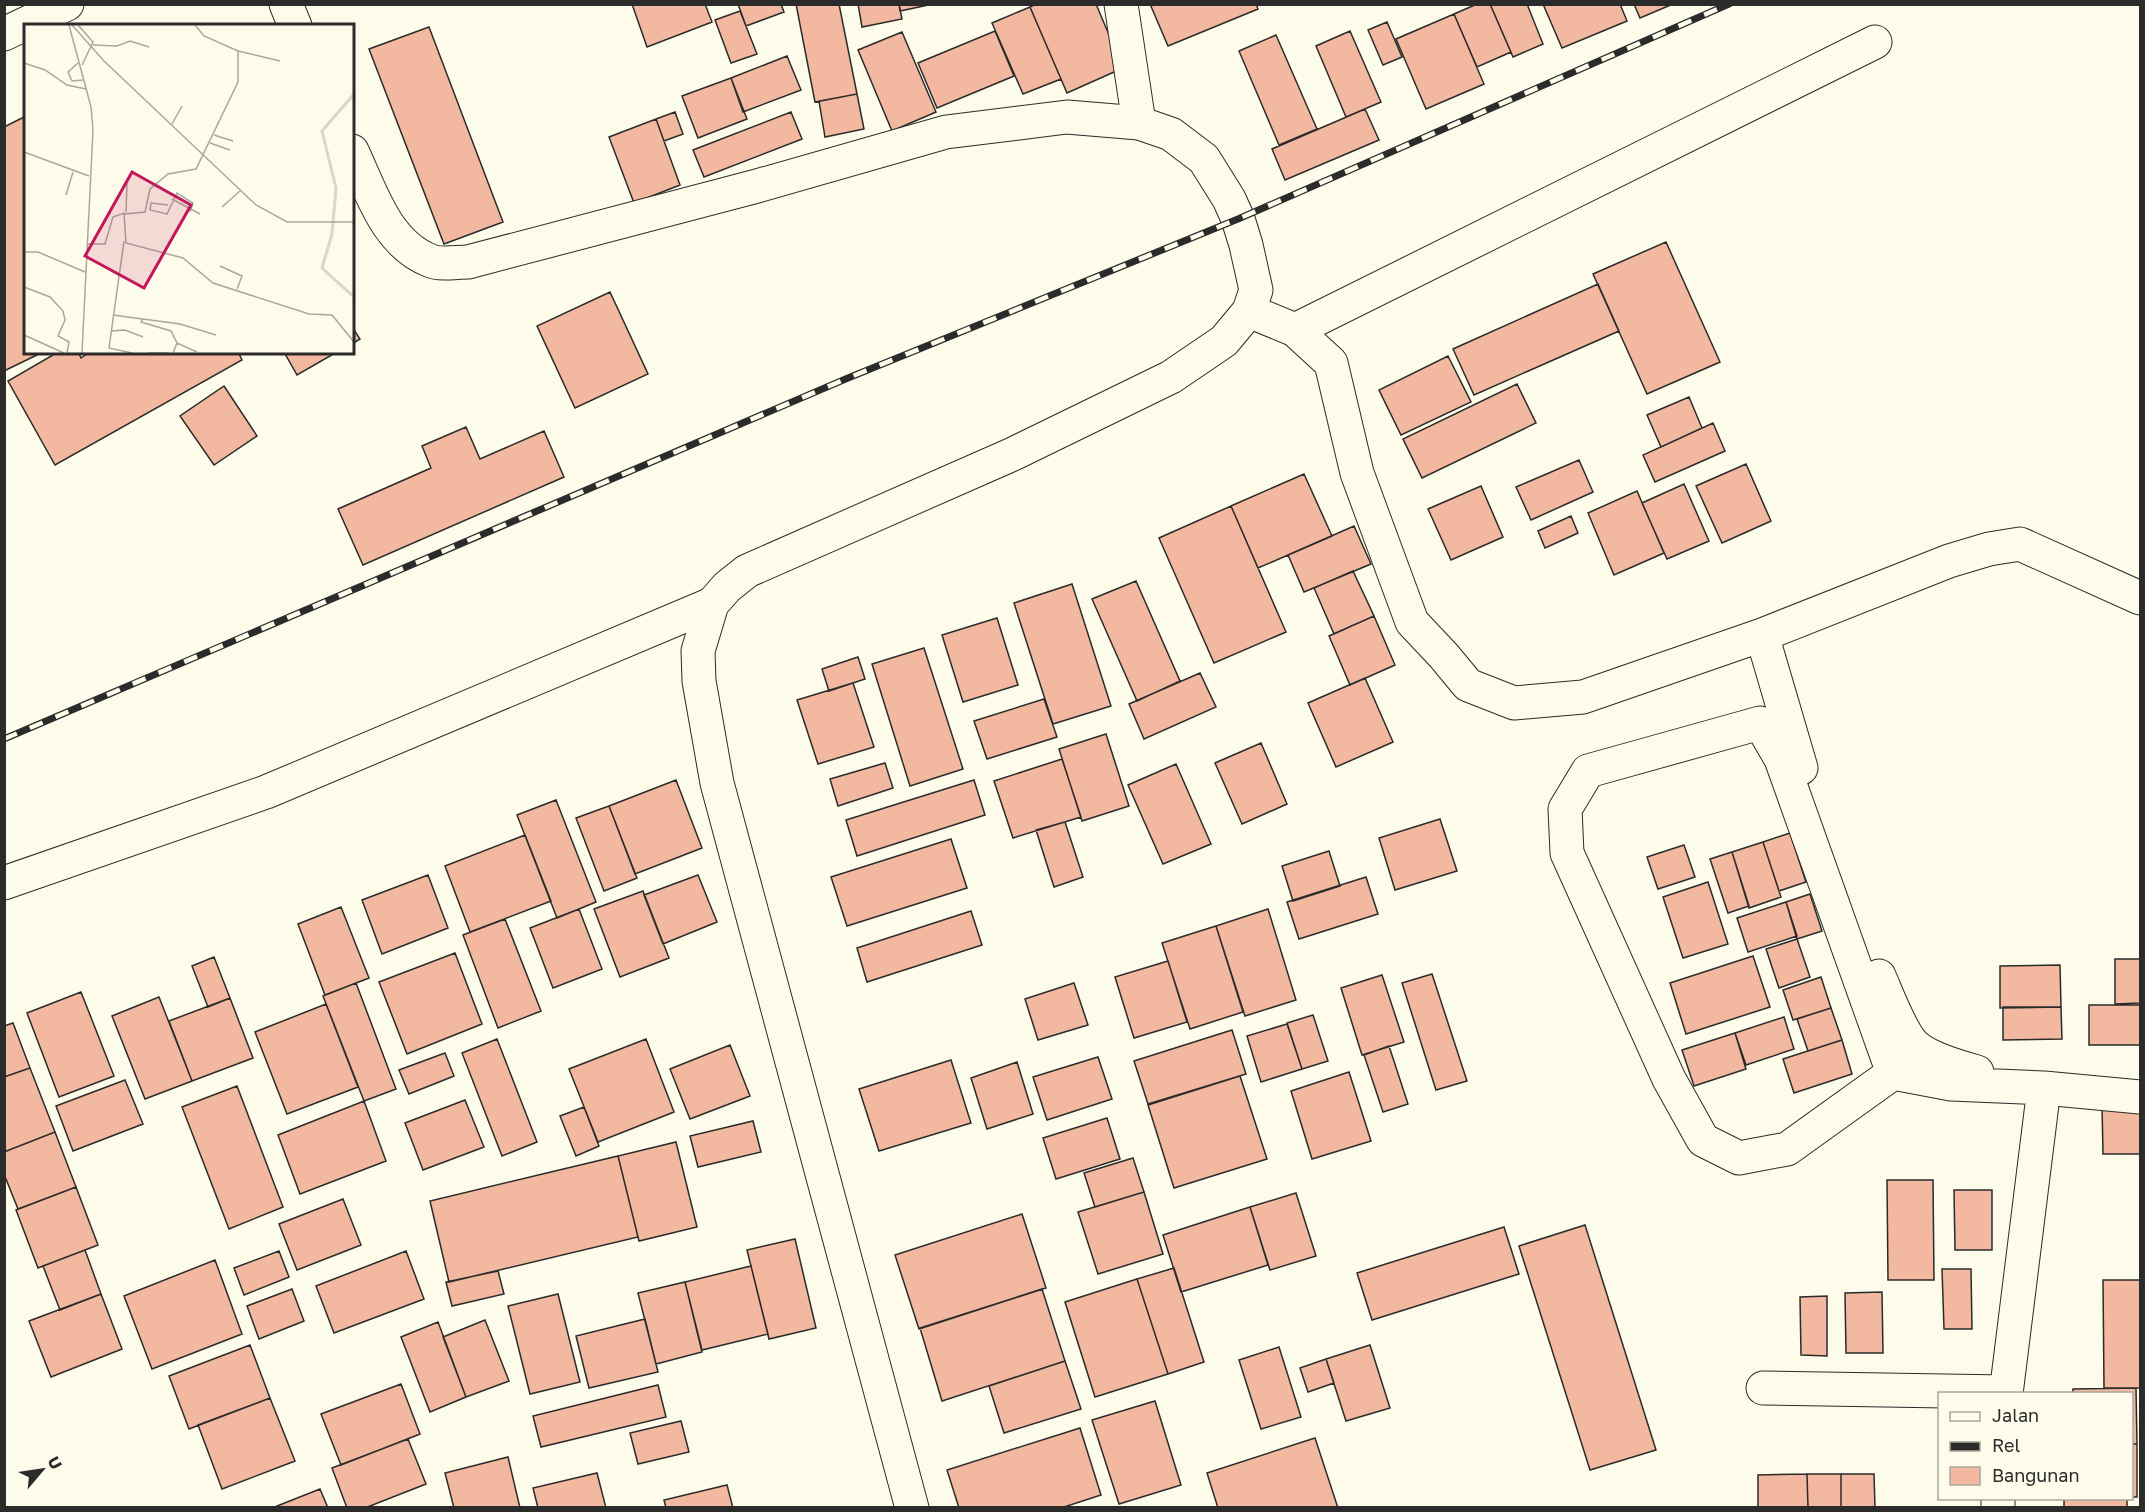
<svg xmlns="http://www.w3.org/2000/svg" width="2145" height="1512" font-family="'Golos Text',sans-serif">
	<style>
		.building { fill: #f2b8a0; stroke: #2b2b2b; stroke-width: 1.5 }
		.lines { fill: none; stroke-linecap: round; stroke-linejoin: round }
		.street-casing { stroke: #2b2b2b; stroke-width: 35 }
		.secondary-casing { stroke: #2b2b2b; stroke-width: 35 }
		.highway-casing { stroke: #2b2b2b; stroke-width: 35 }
		.street { stroke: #fdfbea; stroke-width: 33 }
		.secondary { stroke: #fdfbea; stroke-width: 33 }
		.highway { stroke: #fdfbea; stroke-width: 33 }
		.rail-casing { stroke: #2b2b2b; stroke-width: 7 }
		.rail { stroke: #fdfbea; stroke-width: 4.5; stroke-dasharray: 14; stroke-linecap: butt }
		.inset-river { fill: none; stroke: #d8d7c9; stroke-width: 3 }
		.inset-road { fill: none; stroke: #a9a89e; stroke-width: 1.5 }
		.view { fill: #c2185b; fill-opacity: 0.15; stroke: #c2185b; stroke-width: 3 }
		.inset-edge { fill: none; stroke: #2b2b2b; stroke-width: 3 }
	</style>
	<rect width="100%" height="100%" fill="#fdfbea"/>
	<path class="building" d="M632 4H705L712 22 647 47Z
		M738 4H781L784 12 746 26Z
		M796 4H839L857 94 815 102Z
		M858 4H899L902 19 862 27Z
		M899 4H933L900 11Z
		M1036 4H1096L1123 68 1067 93 1030 7Z
		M1150 4H1256L1258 9 1168 46Z
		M1477 4H1490L1511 52 1477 67 1454 14Z
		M1490 4H1527L1543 44 1513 57Z
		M1543 4H1620L1627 21 1562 48Z
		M1634 4H1673L1640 18Z
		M1030 7 1061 79 1023 94 992 23Z
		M740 11 757 54 731 63 715 20Z
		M1454 14 1484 84 1426 109 1396 39Z
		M1387 22 1402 57 1383 65 1368 30Z
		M429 27 503 222 444 244 369 49Z
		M995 31 1014 76 937 108 918 63Z
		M1350 31 1381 102 1346 117 1316 46Z
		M902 32 936 112 892 131 858 50Z
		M1276 35 1317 129 1279 145 1239 51Z
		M787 56 801 90 743 112 731 78Z
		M731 78 747 119 698 138 682 96Z
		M857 94 864 129 825 137 819 101Z
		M1365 109 1379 140 1285 180 1272 149Z
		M675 112 683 134 664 141 656 119Z
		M791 112 802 139 704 177 693 150Z
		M26 116V183L24 184 26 187V352H43L4 371V127Z
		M656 119 680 185 634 203 609 137Z
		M1666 242 1720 362 1647 394 1593 274Z
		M1598 284 1619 331 1474 395 1453 349Z
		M610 292 648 374 575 408 537 326Z
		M352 327 360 339 352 344Z
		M58 352H78L81 358 90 352H238L242 360 55 465 8 381Z
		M284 352H337L297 375Z
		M1448 356 1471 402 1401 435 1379 390Z
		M1517 384 1536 423 1422 478 1403 439Z
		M224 386 257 436 214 465 180 416Z
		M1689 397 1702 428 1661 447 1647 415Z
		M1713 423 1725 451 1655 482 1643 455Z
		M466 427 480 459 544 431 564 477 363 565 338 509 431 468 422 446Z
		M1579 460 1593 492 1531 520 1516 487Z
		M1746 464 1771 521 1722 543 1696 486Z
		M1304 474 1332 536 1258 568 1231 506Z
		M1684 484 1709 541 1667 559 1642 503Z
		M1481 486 1503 537 1451 560 1428 509Z
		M1637 491 1664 553 1614 575 1588 513Z
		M1231 506 1286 632 1214 663 1159 538Z
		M1571 516 1578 533 1545 548 1538 531Z
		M1354 526 1371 564 1304 592 1288 555Z
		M1353 571 1374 616 1334 634 1314 588Z
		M1136 581 1180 681 1137 701 1092 599Z
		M1072 584 1111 706 1053 724 1014 603Z
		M1374 616 1395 665 1350 685 1329 636Z
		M997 618 1018 685 963 702 942 635Z
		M924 648 963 769 910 786 872 664Z
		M858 657 865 679 829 691 822 669Z
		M1200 673 1216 707 1144 739 1129 704Z
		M1365 678 1393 742 1336 767 1308 703Z
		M853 683 874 747 818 764 797 700Z
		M1044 699 1057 737 987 759 974 721Z
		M1106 734 1129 806 1082 821 1059 749Z
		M1261 743 1287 804 1242 824 1215 763Z
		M1062 759 1081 817 1013 838 994 781Z
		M885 763 893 788 838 806 830 779Z
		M1176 764 1211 844 1163 864 1128 785Z
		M676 780 702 848 635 874 609 806Z
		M974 780 985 815 857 856 846 820Z
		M556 800 596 902 557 918 517 815Z
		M609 806 637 878 604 891 576 818Z
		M1440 819 1457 871 1395 890 1379 838Z
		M1065 822 1083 877 1054 887 1036 830Z
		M1790 833 1806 882 1779 891 1763 842Z
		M525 835 551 901 470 932 445 866Z
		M951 839 967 888 847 926 831 877Z
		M1763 842 1781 897 1749 908 1732 852Z
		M1684 845 1695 877 1658 889 1647 857Z
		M1329 851 1340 886 1293 901 1282 866Z
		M1732 852 1749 906 1728 913 1710 859Z
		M428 875 448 928 382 954 362 900Z
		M698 875 717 922 663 944 644 895Z
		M1366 877 1378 914 1299 939 1287 902Z
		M1708 882 1728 944 1683 958 1663 897Z
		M643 891 669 958 620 977 594 909Z
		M1810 894 1822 931 1797 939 1786 902Z
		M1786 902 1797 936 1748 952 1737 918Z
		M341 907 369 978 325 995 298 924Z
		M579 909 602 969 553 988 530 928Z
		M1268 909 1296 1000 1245 1016 1216 926Z
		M971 911 982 945 867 982 857 948Z
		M505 919 541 1011 498 1028 463 935Z
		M1216 926 1243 1012 1190 1029 1162 943Z
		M1797 939 1810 977 1779 988 1766 949Z
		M455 953 482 1024 407 1054 379 982Z
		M1753 956 1770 1007 1686 1034 1670 983Z
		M214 957 230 998 208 1007 192 966Z
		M2115 959H2140V1003L2115 1004Z
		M1168 961 1187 1022 1134 1038 1115 977Z
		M2060 965 2061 1007 2000 1008V966Z
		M1432 974 1467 1081 1436 1090 1402 983Z
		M1382 975 1404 1042 1362 1055 1341 988Z
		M1821 977 1831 1008 1793 1020 1783 990Z
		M356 983 396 1089 364 1101 323 996Z
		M1074 983 1088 1025 1038 1040 1025 999Z
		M81 992 114 1076 59 1097 27 1013Z
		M159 997 192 1081 145 1099 112 1016Z
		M230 998 253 1058 192 1081 169 1021Z
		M326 1004 358 1087 287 1114 255 1032Z
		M2089 1005H2140V1045H2089Z
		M2003 1007H2061L2062 1039 2003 1040Z
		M1831 1008 1842 1040 1808 1051 1797 1019Z
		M1313 1015 1328 1061 1302 1069 1287 1023Z
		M1784 1017 1794 1049 1746 1065 1735 1033Z
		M13 1023 30 1068 4 1077V1026Z
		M1287 1024 1302 1069 1261 1082 1247 1036Z
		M1232 1030 1246 1074 1148 1104 1134 1061Z
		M1735 1033 1746 1069 1694 1086 1682 1050Z
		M497 1039 537 1142 502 1156 462 1053Z
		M646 1039 674 1112 598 1142 569 1069Z
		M1842 1040 1852 1074 1794 1093 1783 1059Z
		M730 1045 750 1096 690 1119 670 1069Z
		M1389 1046 1408 1104 1383 1112 1364 1055Z
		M445 1053 454 1076 409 1094 399 1070Z
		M1098 1057 1112 1099 1047 1120 1033 1077Z
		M951 1060 971 1123 879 1151 859 1089Z
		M1017 1062 1033 1114 987 1129 971 1078Z
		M30 1068 55 1132 4 1152V1077Z
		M1349 1072 1371 1141 1312 1159 1291 1091Z
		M1240 1076 1267 1159 1174 1188 1148 1105Z
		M125 1080 143 1124 73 1151 56 1106Z
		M237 1086 283 1207 229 1229 182 1107Z
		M465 1100 484 1147 423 1170 405 1123Z
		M364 1101 386 1161 300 1194 278 1135Z
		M2102 1104H2140V1154H2103Z
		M584 1107 599 1146 576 1156 560 1116Z
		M1107 1118 1120 1159 1056 1179 1043 1138Z
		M753 1121 761 1152 698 1167 690 1136Z
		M55 1132 76 1187 18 1209 4 1174V1152Z
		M676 1142 697 1227 639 1241 618 1156Z
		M618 1156 638 1237 449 1282 430 1201Z
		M1133 1158 1144 1192 1095 1207 1084 1173Z
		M1887 1180H1933L1934 1280H1888Z
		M76 1187 98 1245 38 1268 16 1210Z
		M1954 1190H1992V1250H1955Z
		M1144 1192 1163 1254 1098 1274 1078 1212Z
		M1296 1193 1316 1256 1270 1270 1250 1207Z
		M343 1199 361 1245 297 1270 279 1224Z
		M1250 1207 1268 1265 1181 1292 1163 1235Z
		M1022 1214 1046 1288 919 1329 895 1255Z
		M1585 1225 1656 1450 1590 1470 1519 1246Z
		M1504 1227 1519 1274 1372 1320 1357 1273Z
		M795 1239 816 1328 769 1339 747 1250Z
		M85 1250 101 1294 60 1310 43 1266Z
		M279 1251 289 1277 244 1295 234 1268Z
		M406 1251 424 1299 334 1333 316 1286Z
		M215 1260 242 1334 152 1369 124 1296Z
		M751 1266 768 1334 702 1350 685 1282Z
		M1174 1268 1204 1362 1168 1374 1137 1279Z
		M1942 1269H1971L1972 1329H1944Z
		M498 1271 504 1294 452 1306 446 1282Z
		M1137 1279 1168 1374 1095 1397 1065 1302Z
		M2103 1280H2140V1388H2104Z
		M685 1282 702 1352 656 1364 638 1293Z
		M292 1289 304 1321 259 1339 247 1306Z
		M1042 1289 1065 1361 942 1401 920 1328Z
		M1882 1292 1883 1353H1846L1845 1293Z
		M101 1294 122 1349 51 1377 29 1321Z
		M558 1294 580 1382 530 1394 508 1306Z
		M1827 1296V1356L1801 1355 1800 1297Z
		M645 1319 658 1372 589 1388 576 1336Z
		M485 1320 509 1381 466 1397 443 1337Z
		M438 1322 466 1397 430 1412 401 1337Z
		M250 1345 270 1398 189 1429 169 1376Z
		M1370 1345 1390 1408 1346 1421 1326 1359Z
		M1279 1347 1301 1417 1261 1429 1239 1360Z
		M1326 1359 1334 1383 1308 1392 1300 1368Z
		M1065 1361 1081 1409 1004 1433 989 1386Z
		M401 1384 420 1434 341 1465 321 1414Z
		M658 1385 666 1417 541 1447 533 1416Z
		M2136 1388 2137 1444H2132V1394H2073V1389Z
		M270 1398 295 1461 222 1489 198 1425Z
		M1155 1401 1181 1485 1119 1504 1092 1420Z
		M681 1421 689 1452 638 1464 630 1433Z
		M1080 1428 1101 1495 1061 1508H959L947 1470Z
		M1315 1438 1338 1508H1218L1207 1473Z
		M408 1439 426 1484 365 1508H347L332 1468Z
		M2132 1444H2137V1497H2132Z
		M508 1457 520 1508H454L445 1473Z
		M597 1473 606 1508H538L533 1488Z
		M1807 1474 1808 1508H1758V1475Z
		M1807 1474H1841V1508H1808Z
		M1841 1474H1874L1875 1508H1841Z
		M727 1485 733 1508H666L664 1500Z
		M320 1489 328 1508H272Z
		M2064 1498H2127V1508H2064Z"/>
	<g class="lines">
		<g class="street-casing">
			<path id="street" d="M1121 4 1139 123
				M1249 311 1295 330 1331 363 1357 473 1412 622 1444 656 1468 685 1514 703 1583 697 1762 635 1949 561 1989 549 2020 544 2140 598
				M1295 330 1875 42
				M1762 635 1801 768
				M4 883 266 792 712 604
				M1879 976C1887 994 1900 1030 1913 1044 1926 1058 1959 1067 1977 1072
				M1893 1073 1781 759 1760 723 1588 771 1565 809 1567 853 1669 1079 1703 1140 1739 1158 1787 1149 1893 1073 1951 1084 2044 1088 2140 1097
				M1763 1388 2006 1392
				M2006 1394 2044 1088
				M1998 1508V1498"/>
		</g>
		<g class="secondary-casing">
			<path id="secondary" d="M286 4 295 26
				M352 151C371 191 386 244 431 261 441 265 457 262 468 262L757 186 946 132 1067 117 1139 123 1171 134 1204 159 1229 199 1238 219 1246 245 1256 290 1249 311 1224 341 1171 377 1013 454 747 571 727 587 712 604 698 651 699 681 717 783 912 1508"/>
		</g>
		<g class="highway-casing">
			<path id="highway" d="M4 34 67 4"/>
		</g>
		<use href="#street" class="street"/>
		<use href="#secondary" class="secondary"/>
		<use href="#highway" class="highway"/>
		<g class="rail-casing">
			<path id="rail" d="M4 739 848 378 1238 219 1729 4"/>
		</g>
		<use href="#rail" class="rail"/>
	</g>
	<g transform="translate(24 24)">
		<rect width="330" height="330" fill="#fdfbea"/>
		<path class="inset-river" d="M330 70 298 107 312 164 308 210 298 244 330 273"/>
		<path class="inset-road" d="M45 1 67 83 69 106 58 329M48 1 80 37 232 181 263 198H330M54 1 69 18 58 41M69 21 93 22 106 17 125 23M214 27 256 37M0 39 21 46 43 61 62 65M54 39 44 48 48 57 59 56M148 100 158 82M190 111 209 117M186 119 206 126M0 128 65 152M42 171 49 148M148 175 176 190M144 181 127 179 126 186 143 190 153 169 169 179 166 188M198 183 216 167M102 188 103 159M100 190 121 188 126 165 144 150 172 145 214 58V27L180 12 171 1M100 217 85 324 108 329M63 220H81L89 193 100 189 102 219 159 234 189 259 285 290 308 291 330 318M0 228H14L61 248M196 242 218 252 213 265M0 263 26 273 39 287 41 296 34 312 45 318 43 329M89 291 156 300 192 311M119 295 117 298 147 307 153 319M87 307 101 306 119 313M0 311 40 329M124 329H144M149 329 153 319 173 328"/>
		<path class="view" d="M108 148 167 181 120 264 61 232Z"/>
		<rect width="330" height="330" class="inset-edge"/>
	</g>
	<rect width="2145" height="1512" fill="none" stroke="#2b2b2b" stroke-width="12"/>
	<rect x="1938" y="1392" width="195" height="108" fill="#fdfbea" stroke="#a9a89e" stroke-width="1.5"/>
	<rect x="1950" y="1412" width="30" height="9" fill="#fdfbea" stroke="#a9a89e" stroke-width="1.5"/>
	<text x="1992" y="1422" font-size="18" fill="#2b2b2b">Jalan</text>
	<rect x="1950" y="1442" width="30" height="9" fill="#2b2b2b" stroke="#a9a89e" stroke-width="1.5"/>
	<text x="1992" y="1452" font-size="18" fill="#2b2b2b">Rel</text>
	<rect x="1950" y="1467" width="30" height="18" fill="#f2b8a0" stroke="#a9a89e" stroke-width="1.5"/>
	<text x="1992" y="1482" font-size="18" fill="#2b2b2b">Bangunan</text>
	<g transform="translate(42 1470) rotate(61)" stroke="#fdfbea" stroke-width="4.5" paint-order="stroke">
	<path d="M0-4.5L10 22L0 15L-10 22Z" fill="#2b2b2b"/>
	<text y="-9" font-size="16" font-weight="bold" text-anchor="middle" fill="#2b2b2b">U</text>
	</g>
</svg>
